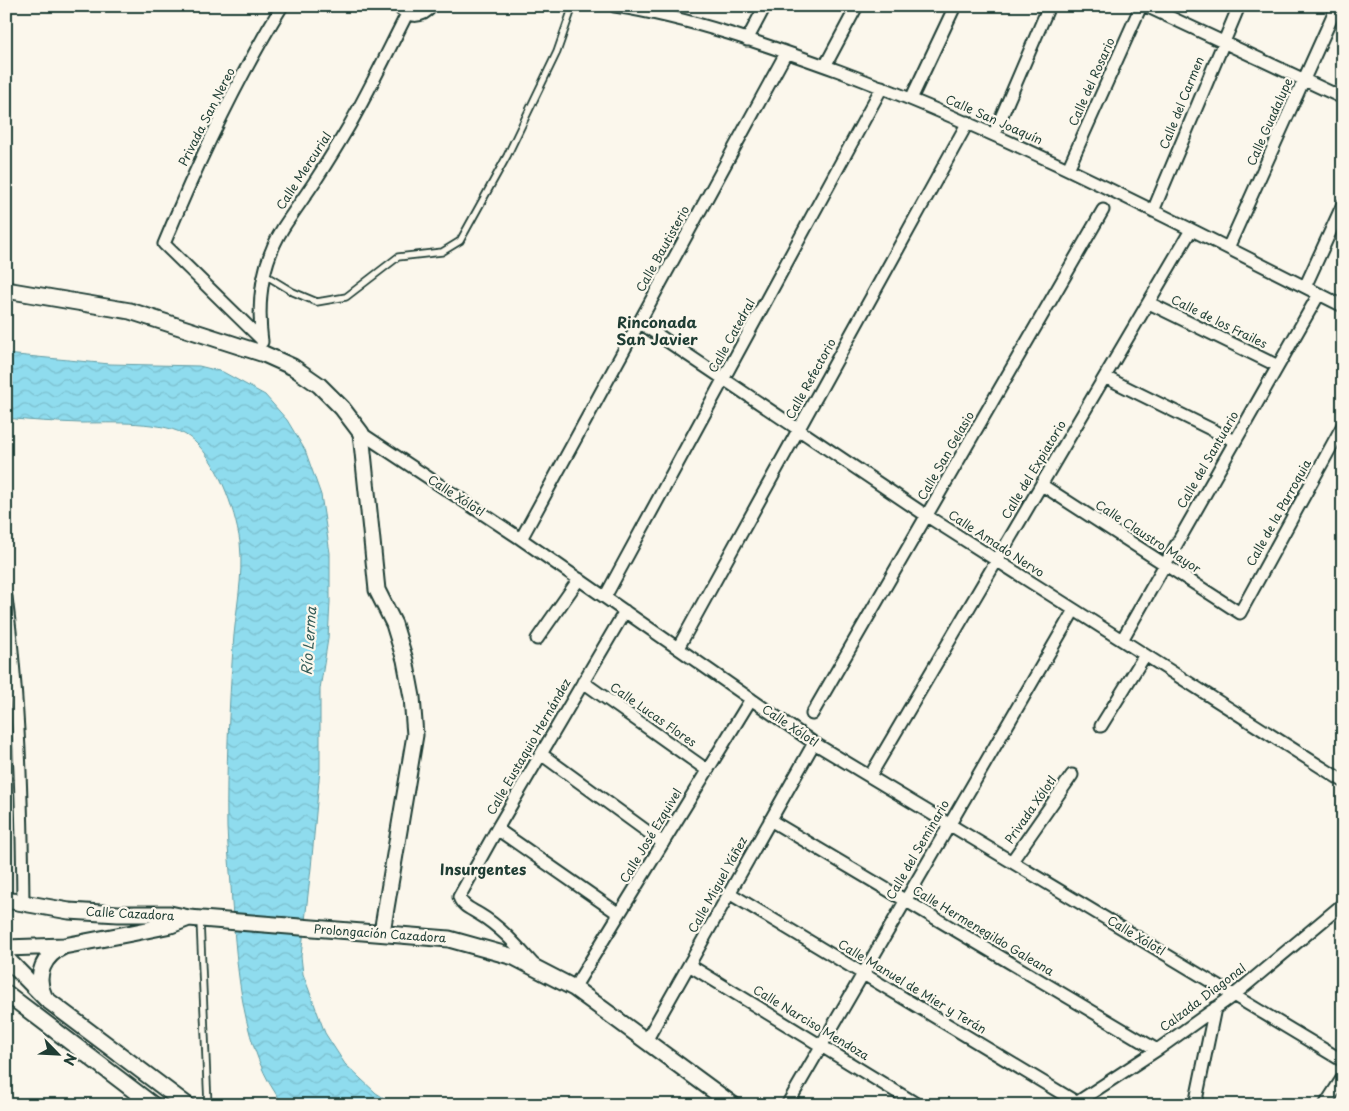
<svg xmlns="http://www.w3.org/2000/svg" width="1349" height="1111" font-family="'Playpen Sans',sans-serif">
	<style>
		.water { fill: url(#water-waves); stroke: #629ca4 }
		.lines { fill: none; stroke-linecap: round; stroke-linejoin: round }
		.lane-casing { stroke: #1f3d34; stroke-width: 9 }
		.street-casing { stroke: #1f3d34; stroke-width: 15 }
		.secondary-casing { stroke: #1f3d34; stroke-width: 19 }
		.lane { stroke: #fbf7ec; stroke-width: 5.5 }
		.street { stroke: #fbf7ec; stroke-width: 11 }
		.secondary { stroke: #fbf7ec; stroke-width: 15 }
		.labels { text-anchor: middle; stroke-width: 4.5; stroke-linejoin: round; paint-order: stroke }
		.street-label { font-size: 12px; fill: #1f3d34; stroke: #fbf7ec }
		.water-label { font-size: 14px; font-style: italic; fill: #355d59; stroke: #fbf7ec }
		.quarter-label { font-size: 15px; font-weight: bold; fill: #1f3d34; stroke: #fbf7ec }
	</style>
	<defs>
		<pattern id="water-waves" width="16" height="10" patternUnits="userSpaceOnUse" patternTransform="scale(1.25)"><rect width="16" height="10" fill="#8fdcee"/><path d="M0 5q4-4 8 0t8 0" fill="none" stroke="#7bbecd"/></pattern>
	</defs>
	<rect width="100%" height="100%" fill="#fbf7ec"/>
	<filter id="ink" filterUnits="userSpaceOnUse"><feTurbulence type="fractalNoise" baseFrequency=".02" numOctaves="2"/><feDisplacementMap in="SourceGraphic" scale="10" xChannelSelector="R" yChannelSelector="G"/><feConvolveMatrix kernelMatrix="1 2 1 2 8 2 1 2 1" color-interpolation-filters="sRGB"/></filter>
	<g filter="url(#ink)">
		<path class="water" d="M6 354 110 364 199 366 223 372 265 395 287 420 305 450 321 495 330 553V602L328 639 320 689V769L311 868 301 956 303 974 325 1033 345 1064 376 1093 395 1105H284C242 1053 237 968 232 903 231 878 228 853 227 828 226 768 229 707 233 648 235 612 244 578 240 542 235 509 217 457 189 437 165 420 110 423 81 423 56 422 31 421 6 418Z"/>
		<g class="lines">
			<g class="lane-casing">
				<path id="lane" d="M265 275 293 292 317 302 346 297 398 257 442 252 460 241 507 156 557 52 573 6
					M200 920 208 1105"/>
			</g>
			<g class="street-casing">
				<path id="street" d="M398 6C407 18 422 19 432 6
					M615 6C692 18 767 45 839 71 1013 136 1177 223 1343 306
					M1146 6 1343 98
					M747 40 765 6
					M825 66 857 6
					M911 99 955 6
					M994 134 1049 6
					M1068 169 1141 6
					M1153 211 1239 6
					M1228 248 1337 6
					M1305 287 1343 204
					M1149 303 1278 366
					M639 322 927 516 1343 781
					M262 340 164 244C198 162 235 82 282 6
					M262 342C257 303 262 262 283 228 294 211 306 195 317 178 328 161 339 143 349 126 370 89 388 51 407 14
					M1105 377 1235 441
					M361 433 521 539 814 743 1343 1061
					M1042 485 1240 613 1343 425
					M521 539 786 53
					M6 597C19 698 22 801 23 904
					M605 597 882 87
					M537 639 579 579
					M1122 640 1319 294
					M678 648 968 122
					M583 682 707 770
					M812 714 1103 210
					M1101 726 1145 655
					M541 754 663 843
					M870 776 1191 230
					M770 820 1157 1050
					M497 829 619 914
					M1012 861 1072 775
					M729 893 1081 1105
					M534 965C517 946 501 927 479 914 471 909 462 906 459 897L497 829 625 611
					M689 965 918 1105
					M574 988 751 699
					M646 1041 814 743
					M787 1105 1074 610
					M1073 1105 1157 1050 1234 995 1343 904
					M1195 1105 1215 1008
					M1325 1105 1343 1077"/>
			</g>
			<g class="secondary-casing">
				<path id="secondary" d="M6 290 130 311 264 354 293 367 319 385 342 408 361 433 377 590 394 624 405 660 412 697 415 735 382 932
					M6 900 69 911 118 914H170L189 918 449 939 514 957 574 988 733 1105
					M6 948 64 946 132 933 171 925 189 918
					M6 958 46 999 187 1105
					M6 993 153 1105
					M44 996C34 975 44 955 64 946"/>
			</g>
			<use href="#lane" class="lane"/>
			<use href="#street" class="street"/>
			<use href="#secondary" class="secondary"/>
		</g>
	</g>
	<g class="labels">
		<g class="street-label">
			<text transform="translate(1092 82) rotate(-66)" y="4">Calle del Rosario</text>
			<text transform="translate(1182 103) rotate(-68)" y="4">Calle del Carmen</text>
			<text transform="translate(207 117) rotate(-63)" y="4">Privada San Nereo</text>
			<text transform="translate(994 120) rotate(24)" y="4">Calle San Joaquín</text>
			<text transform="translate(1270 122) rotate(-66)" y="4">Calle Guadalupe</text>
			<text transform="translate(304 171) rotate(-57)" y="4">Calle Mercurial</text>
			<text transform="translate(663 249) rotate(-61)" y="4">Calle Bautisterio</text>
			<text transform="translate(1219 322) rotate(26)" y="4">Calle de los Frailes</text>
			<text transform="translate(732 336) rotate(-61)" y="4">Calle Catedral</text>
			<text transform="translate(811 379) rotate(-61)" y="4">Calle Refectorio</text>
			<text transform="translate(946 456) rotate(-60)" y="4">Calle San Gelasio</text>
			<text transform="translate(1208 460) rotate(-60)" y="4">Calle del Santuario</text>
			<text transform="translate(1034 470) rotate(-59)" y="4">Calle del Expiatorio</text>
			<text transform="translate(456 496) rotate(33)" y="4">Calle Xólotl</text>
			<text transform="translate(1279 513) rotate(-61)" y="4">Calle de la Parroquia</text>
			<text transform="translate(1148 537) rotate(33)" y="4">Calle Claustro Mayor</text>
			<text transform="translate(996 544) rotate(33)" y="4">Calle Amado Nervo</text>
			<text transform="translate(653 715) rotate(35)" y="4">Calle Lucas Flores</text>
			<text transform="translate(790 726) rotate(34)" y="4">Calle Xólotl</text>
			<text transform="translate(529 747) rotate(-60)" y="4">Calle Eustaquio Hernández</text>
			<text transform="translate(1031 810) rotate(-55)" y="4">Privada Xólotl</text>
			<text transform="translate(651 836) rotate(-59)" y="4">Calle José Ezquivel</text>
			<text transform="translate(918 850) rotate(-60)" y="4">Calle del Seminario</text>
			<text transform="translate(718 885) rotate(-61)" y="4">Calle Miguel Yáñez</text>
			<text transform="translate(130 914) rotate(3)" y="4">Calle Cazadora</text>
			<text transform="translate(983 931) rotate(31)" y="4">Calle Hermenegildo Galeana</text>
			<text transform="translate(380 934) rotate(4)" y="4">Prolongación Cazadora</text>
			<text transform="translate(1136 936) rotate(31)" y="4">Calle Xólotl</text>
			<text transform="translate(912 987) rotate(31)" y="4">Calle Manuel de Mier y Terán</text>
			<text transform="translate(1203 998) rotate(-37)" y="4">Calzada Diagonal</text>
			<text transform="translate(811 1023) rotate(31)" y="4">Calle Narciso Mendoza</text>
		</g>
		<g class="water-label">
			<text transform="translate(309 641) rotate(-86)" y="5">Río Lerma</text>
		</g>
		<g class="quarter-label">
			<text x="657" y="328">Rinconada<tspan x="657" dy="17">San Javier</tspan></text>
			<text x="483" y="875">Insurgentes</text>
		</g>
	</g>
	<rect width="1349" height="1111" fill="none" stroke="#fbf7ec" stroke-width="25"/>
	<rect x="12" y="12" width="1324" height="1086" fill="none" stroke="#1f3d34" stroke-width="2" filter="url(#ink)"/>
	<g transform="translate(58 1054) rotate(114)" stroke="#fbf7ec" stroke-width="4" paint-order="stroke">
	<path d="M0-4L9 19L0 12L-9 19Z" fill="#1f3d34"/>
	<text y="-8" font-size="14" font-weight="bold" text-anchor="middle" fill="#1f3d34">N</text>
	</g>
</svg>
